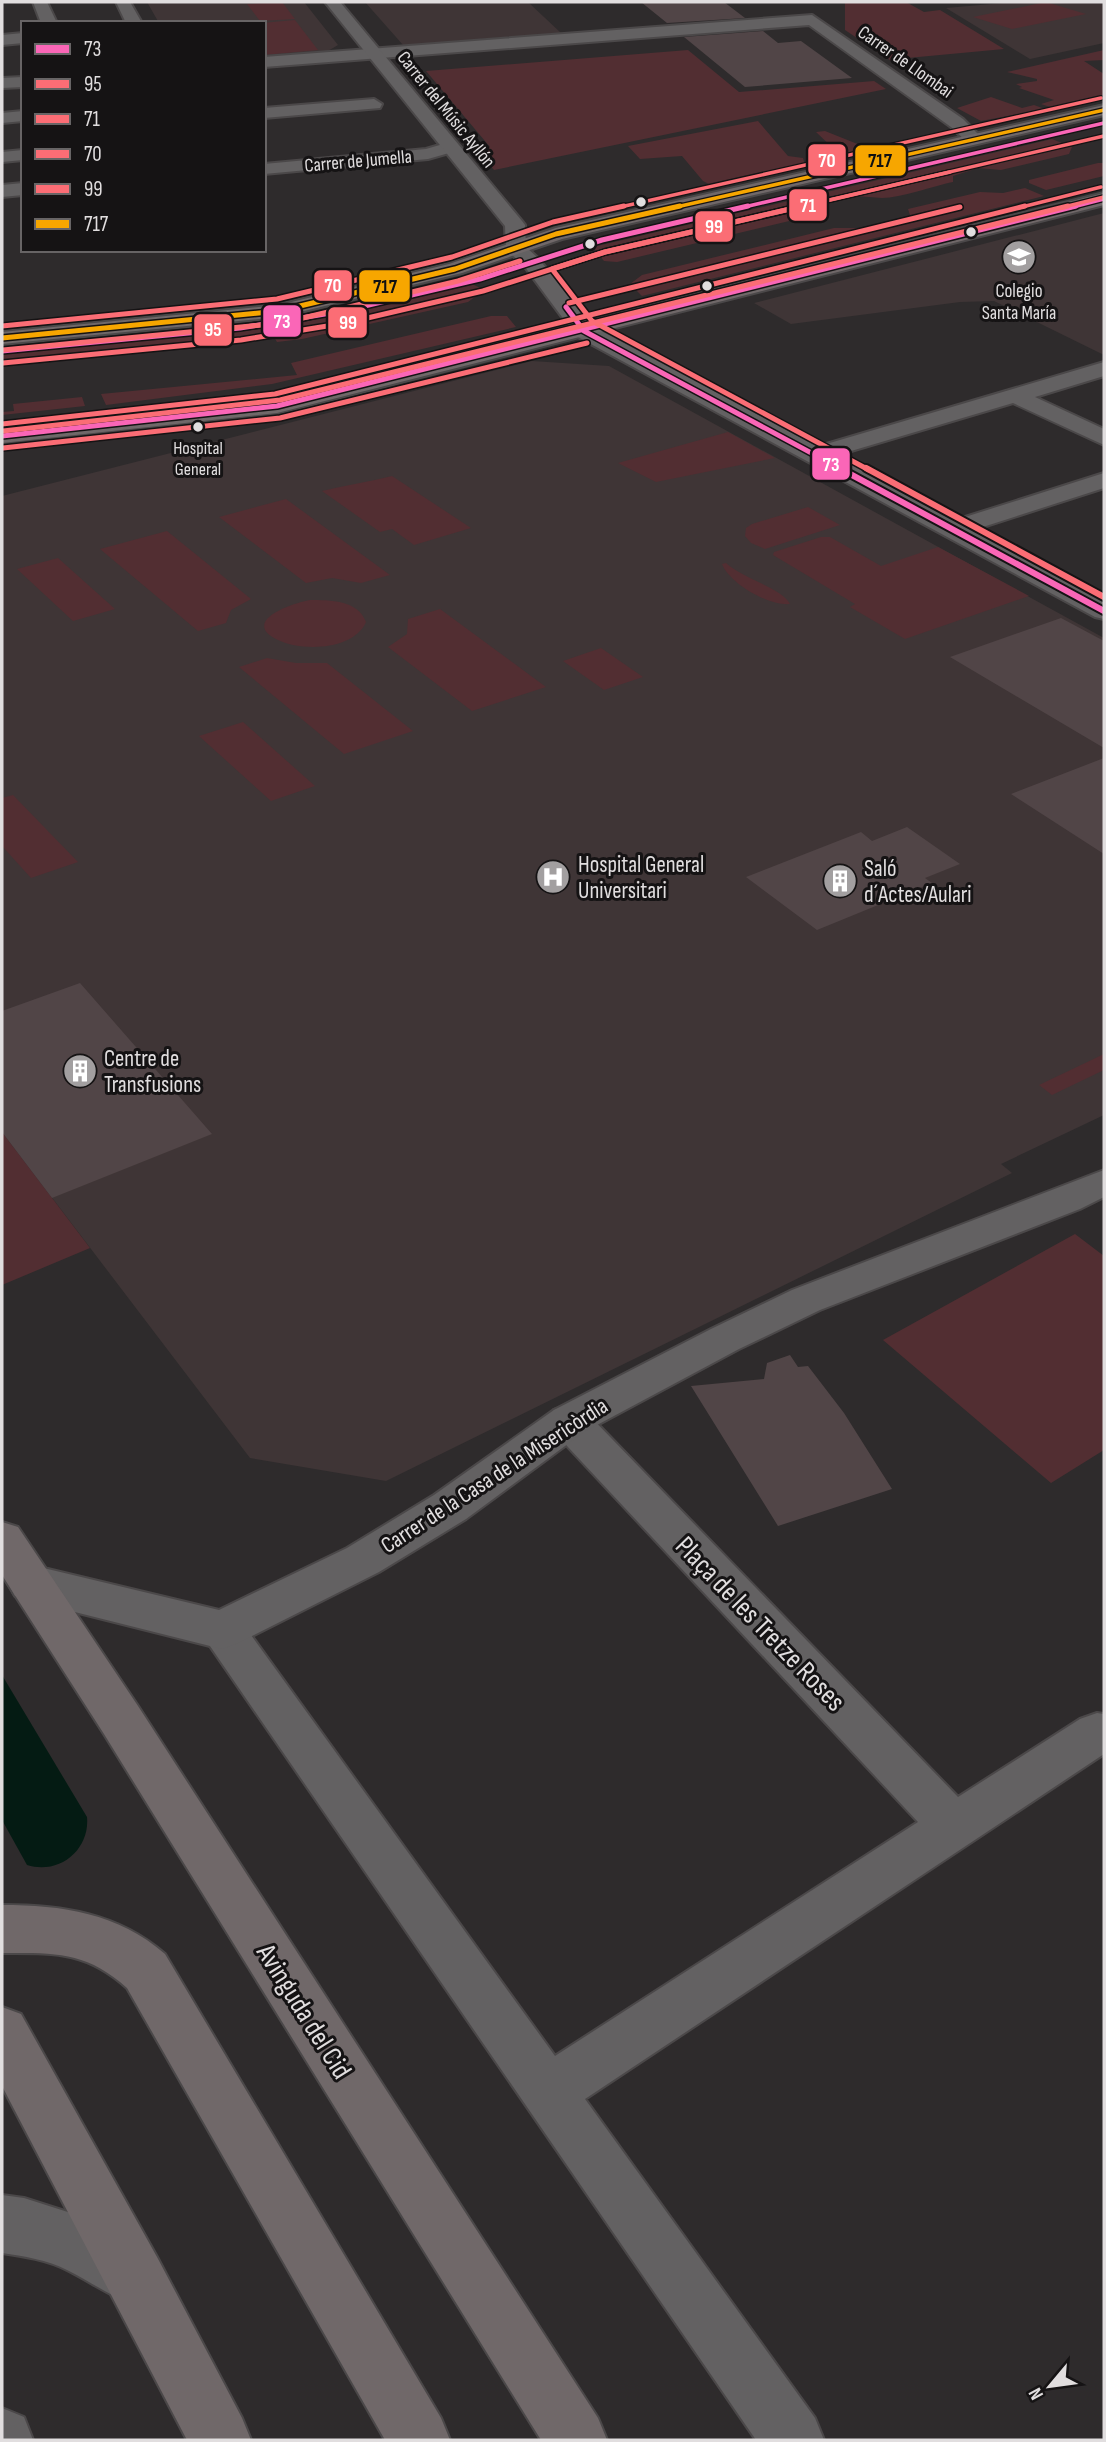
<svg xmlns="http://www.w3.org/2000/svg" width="1106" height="2442" font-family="'Sofia Sans Condensed',sans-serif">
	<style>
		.built { fill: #3f3536 }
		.green { fill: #522e32 }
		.water { fill: #041b13 }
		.building { fill: #514547 }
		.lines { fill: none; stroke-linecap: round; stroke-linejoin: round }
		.minor-casing { stroke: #4b4849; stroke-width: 4 }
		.tertiary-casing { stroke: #4b4849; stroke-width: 4 }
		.primary-casing { stroke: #4b4849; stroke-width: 4 }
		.minor { fill: #636162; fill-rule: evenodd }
		.tertiary { fill: #636162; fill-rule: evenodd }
		.primary { fill: #706869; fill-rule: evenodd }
		.bus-1-far2-casing { stroke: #151314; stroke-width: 6 }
		.bus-1-far1-casing { stroke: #151314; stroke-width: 8 }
		.bus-1-casing { stroke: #151314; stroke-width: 10 }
		.bus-2-casing { stroke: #151314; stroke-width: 8 }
		.bus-3-far2-casing { stroke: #151314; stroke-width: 6 }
		.bus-3-far1-casing { stroke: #151314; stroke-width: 8 }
		.bus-3-casing { stroke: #151314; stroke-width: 10 }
		.bus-4-far1-casing { stroke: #151314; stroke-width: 6 }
		.bus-4-casing { stroke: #151314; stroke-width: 8 }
		.bus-5-far1-casing { stroke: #151314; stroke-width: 6 }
		.bus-5-casing { stroke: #151314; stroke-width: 8 }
		.bus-6-far1-casing { stroke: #151314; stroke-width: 6 }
		.bus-6-casing { stroke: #151314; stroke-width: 8 }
		.bus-1-far2 { stroke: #fa66b7; stroke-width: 3.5 }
		.bus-1-far1 { stroke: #fa66b7; stroke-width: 5 }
		.bus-1 { stroke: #fa66b7; stroke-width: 6 }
		.bus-2 { stroke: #fb6d75; stroke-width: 5 }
		.bus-3-far2 { stroke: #fb6d75; stroke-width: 3.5 }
		.bus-3-far1 { stroke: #fb6d75; stroke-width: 5 }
		.bus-3 { stroke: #fb6d75; stroke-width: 6 }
		.bus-4-far1 { stroke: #fb6d75; stroke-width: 3.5 }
		.bus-4 { stroke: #fb6d75; stroke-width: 5 }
		.bus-5-far1 { stroke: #fb6d75; stroke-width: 3.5 }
		.bus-5 { stroke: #fb6d75; stroke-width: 5 }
		.bus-6-far1 { stroke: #f7a600; stroke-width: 3.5 }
		.bus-6 { stroke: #f7a600; stroke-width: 5 }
		.bus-dot { fill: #e1dedf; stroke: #151314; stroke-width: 2.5 }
		.labels { text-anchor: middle; stroke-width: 6; stroke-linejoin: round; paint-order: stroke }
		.far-bus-label { font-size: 18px; fill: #e1dedf; stroke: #151314 }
		.far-street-label { font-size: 19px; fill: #e1dedf; stroke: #151314 }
		.far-poi-label { font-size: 19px; fill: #e1dedf; stroke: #151314 }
		.poi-label { font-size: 23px; fill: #e1dedf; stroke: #151314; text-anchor: start }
		.street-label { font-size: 23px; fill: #e1dedf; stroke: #151314 }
		.near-street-label { font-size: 28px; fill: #e1dedf; stroke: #151314 }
		.line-badge { stroke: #151314; stroke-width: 2.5 }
		.badge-label { font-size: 19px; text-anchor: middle; font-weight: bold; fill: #fff }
		.pale-badge-label { font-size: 19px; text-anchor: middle; font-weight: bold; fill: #111 }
	</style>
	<rect width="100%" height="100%" fill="#2e2b2c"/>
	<path class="built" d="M147 2H304L338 45 328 51 264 56V23H159Z
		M365 2H528L561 33 403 45Z
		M1014 2H1104V43L1030 59 946 8Z
		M1104 213V355L994 301 960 302 791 324 754 303Z
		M532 361 609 366 1104 638V1115L1001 1164 1012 1173 386 1481 250 1458 2 1132V496Z"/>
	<path class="green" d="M282 2 295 19 260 21 247 4Z
		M845 2H906L924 12 940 10 1004 49 897 59 902 63 896 64 845 30Z
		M1046 2 1086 14 1012 29 973 17Z
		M295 20 318 50 264 55V23H262Z
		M688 50 739 92 874 81 886 89 494 170 479 152 490 147 426 71Z
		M1104 50V60L1084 61 1104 74V95L1050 107 1041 104 1054 100 1019 88 1022 87 1016 84 1037 81V79L1007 72Z
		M991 97 1022 108 1034 105 1045 109 981 121 957 108Z
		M758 121 788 156 803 158 805 165 711 185 703 181 682 156 640 159 628 146Z
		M825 131 870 149 849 154H839L816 132Z
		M1052 139 1072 147 1069 154 1001 170 978 168 953 176V182C933 186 901 198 882 198 856 197 828 189 805 206L803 211 806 217 617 262 604 261 593 247Z
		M1098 163H1104V176L1046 190 1029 183V180Z
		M1025 188 1044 196 642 296 630 284 642 275 834 228H884L906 220 910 215 908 209 980 192 1003 193Z
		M472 284 489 292 479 294 468 302 302 339 277 342 274 337 2 364V354L299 323Z
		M491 316H507L516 327 272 384 106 405 101 394 297 375 291 363Z
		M518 333 521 337C420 362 318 394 214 405L213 400 294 388Z
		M82 397 85 406 2 415V412L14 411 13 404Z
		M728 432 775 458 656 482 618 463Z
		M392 476 471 528 414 545 392 529 380 532 322 491C346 485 369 482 392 476Z
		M286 499 390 575 361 583 332 578 306 583 219 517Z
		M808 507 840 525 765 549 751 543 745 536 746 528 752 524Z
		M167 531 251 599 231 610 226 623 198 631 100 549Z
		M821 537H830L881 566 938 547 1029 596 905 639 850 607 855 604 773 555 774 552Z
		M58 558 115 609 73 621 17 569Z
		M726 563C740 577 783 589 790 604 769 606 730 584 722 564Z
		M310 600C330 600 358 600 366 622 354 650 303 652 278 640 239 621 293 603 310 600Z
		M440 609 546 687 472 711 388 647 407 634 408 619Z
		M601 648 643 677 604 690 563 661Z
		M267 658 296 663H327L413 731 344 754 239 667Z
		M243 722 315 786 271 801 199 736Z
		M13 795 78 862 31 878 2 846V798Z
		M1104 1054V1070L1052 1095 1039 1085Z
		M2 1132 90 1248 2 1285Z
		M1075 1234 1104 1256V1450L1051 1483 883 1340Z"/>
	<path class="water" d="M2 1675 87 1817C90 1850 59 1875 27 1865L2 1820Z"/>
	<path class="building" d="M641 2H724L745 18 667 23Z
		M763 31 778 43 801 41 852 78 745 87 684 37Z
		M1061 618 1104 641V748L950 657Z
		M1104 758V854L1011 794Z
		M907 827 960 864 925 878 932 883 817 930 746 877 861 832 872 841Z
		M80 983 212 1134 52 1198 2 1132V1011Z
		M790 1355 798 1367 808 1366 844 1413 892 1489 778 1526 691 1386 764 1379 767 1363Z"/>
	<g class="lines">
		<g class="minor-casing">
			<path id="minor" d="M33 2H47L57 23H41Z
				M116 2H130L142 23H126Z
				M812 15 963 119 983 139 980 143H968L951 127 809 25 264 67V57Z
				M23 33V43L2 45V35Z
				M23 77V87L2 88V78Z
				M374 99 382 104 380 108 264 118V108Z
				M23 111V121L2 123V113Z
				M450 142 456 143 459 147 456 151 428 159 264 174V164L426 149Z
				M23 150V160L2 162V152Z
				M23 183V195L2 197V185Z
				M1104 362V376L1035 397 1104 429V445L1013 403 814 462 806 460 802 455 806 450Z
				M1104 473V488L961 534 952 537 943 534 939 529 943 524Z
				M569 1405 584 1410 958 1797 1080 1719 1097 1713 1104 1714V1754L585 2099 815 2418 824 2440H756L199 1630 206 1617 222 1611 238 1617 555 2056 918 1822 554 1432 548 1421 554 1410Z
				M2 2195 24 2198 99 2222 153 2254 161 2275 153 2296 132 2304C109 2295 89 2281 67 2270 48 2260 23 2256 2 2253Z
				M2 2408 24 2417 33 2440H2Z"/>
		</g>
		<g class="tertiary-casing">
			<path id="tertiary" d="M325 2H340L522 221 525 225 526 247 539 259 592 326 1104 600V619L1095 617 576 336 525 267 506 249 505 226Z
				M1104 1170V1197L1080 1209 820 1310 739 1349 584 1432 466 1519 379 1572 238 1643 222 1649 31 1601 15 1596 8 1583 15 1570 31 1565 219 1610 347 1548 434 1495 554 1410 711 1329 792 1290Z"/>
		</g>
		<g class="primary-casing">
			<path id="primary" d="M1104 105V115L562 239 462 273 279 317 2 344V332L279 305 449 264 556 228Z
				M1104 193V205L277 413 2 443V429L277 399Z
				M2 1522 18 1527 138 1706 598 2418 607 2440H541L104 1734 2 1575Z
				M2 1905C62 1905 118 1913 165 1954L441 2418 450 2440H385L127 1988C86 1951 55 1953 2 1953Z
				M2 2007 21 2014 157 2257 242 2418 251 2440H187L2 2086Z"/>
		</g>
		<use href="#minor" class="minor"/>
		<use href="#tertiary" class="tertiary"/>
		<use href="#primary" class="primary"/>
		<g class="bus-1-far2-casing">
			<path id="bus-1-far2" d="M740 208 1104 123
				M1069 208 1104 199"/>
		</g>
		<g class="bus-1-far1-casing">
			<path id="bus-1-far1" d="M566 307 584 331 843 470
				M2 351 240 328 343 311 480 279 602 240 748 206
				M2 436 277 406 1076 206"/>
		</g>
		<g class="bus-1-casing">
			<path id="bus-1" d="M839 468 1104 611"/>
		</g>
		<g class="bus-2-casing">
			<path id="bus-2" d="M3 350 282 323 458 281 520 261
				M3 448 280 418 587 343"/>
		</g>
		<g class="bus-3-far2-casing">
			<path id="bus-3-far2" d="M795 208 1104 136
				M957 208 960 207"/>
		</g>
		<g class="bus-3-far1-casing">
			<path id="bus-3-far1" d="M803 206 605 252 552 269 592 321 869 470
				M569 303 960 207"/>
		</g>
		<g class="bus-3-casing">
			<path id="bus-3" d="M866 468 1104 597"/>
		</g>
		<g class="bus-4-far1-casing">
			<path id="bus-4-far1" d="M616 208 1101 98
				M1018 208 1101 187"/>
		</g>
		<g class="bus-4-casing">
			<path id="bus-4" d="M2 326 277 299 452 257 553 222 624 206
				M2 424 275 394 1025 206"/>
		</g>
		<g class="bus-5-far1-casing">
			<path id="bus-5-far1" d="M796 208 950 172
				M1060 208 1104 197"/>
		</g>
		<g class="bus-5-casing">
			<path id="bus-5" d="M3 363 241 340 346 323 483 291 605 252 803 206
				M3 431 280 400 1068 206"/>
		</g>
		<g class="bus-6-far1-casing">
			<path id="bus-6-far1" d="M672 208 1104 110"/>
		</g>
		<g class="bus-6-casing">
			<path id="bus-6" d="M2 338 279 311 455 269 556 234 680 206"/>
		</g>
		<use href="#bus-1-far2" class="bus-1-far2"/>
		<use href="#bus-1-far1" class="bus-1-far1"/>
		<use href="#bus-1" class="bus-1"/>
		<use href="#bus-2" class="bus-2"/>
		<use href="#bus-3-far2" class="bus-3-far2"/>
		<use href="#bus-3-far1" class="bus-3-far1"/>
		<use href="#bus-3" class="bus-3"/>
		<use href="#bus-4-far1" class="bus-4-far1"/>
		<use href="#bus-4" class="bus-4"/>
		<use href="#bus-5-far1" class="bus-5-far1"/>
		<use href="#bus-5" class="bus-5"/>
		<use href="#bus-6-far1" class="bus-6-far1"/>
		<use href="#bus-6" class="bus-6"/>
	</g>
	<defs>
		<g id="school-disc" transform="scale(1.75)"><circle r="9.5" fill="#a29fa0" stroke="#151314"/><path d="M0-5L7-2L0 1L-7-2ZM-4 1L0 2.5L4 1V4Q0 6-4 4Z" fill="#fff"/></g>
		<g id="hospital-disc" transform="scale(1.75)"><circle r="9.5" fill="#a29fa0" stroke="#151314"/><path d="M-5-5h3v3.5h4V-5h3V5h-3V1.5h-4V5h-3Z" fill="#fff"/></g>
		<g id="building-disc" transform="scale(1.75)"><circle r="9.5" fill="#a29fa0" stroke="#151314"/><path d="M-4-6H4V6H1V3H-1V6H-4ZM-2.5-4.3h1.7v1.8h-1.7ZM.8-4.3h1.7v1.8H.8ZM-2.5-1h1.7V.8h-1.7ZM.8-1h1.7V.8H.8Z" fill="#fff"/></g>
	</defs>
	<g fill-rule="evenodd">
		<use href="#school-disc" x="1019" y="257"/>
		<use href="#hospital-disc" x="553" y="877"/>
		<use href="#building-disc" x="840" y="881"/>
		<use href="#building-disc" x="80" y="1071"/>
	</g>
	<g class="bus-dot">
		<circle cx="641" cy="202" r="6"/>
		<circle cx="971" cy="232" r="6"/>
		<circle cx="590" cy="244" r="6"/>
		<circle cx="707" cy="286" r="6"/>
		<circle cx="198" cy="427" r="6"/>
	</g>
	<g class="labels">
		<g class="far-bus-label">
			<text x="198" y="454">Hospital<tspan x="198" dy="21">General</tspan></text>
		</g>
		<g class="far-street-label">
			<text transform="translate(906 61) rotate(35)" y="7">Carrer de Llombai</text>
			<text transform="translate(447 109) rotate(51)" y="7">Carrer del Músic Ayllón</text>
			<text transform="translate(358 160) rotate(-5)" y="7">Carrer de Jumella</text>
		</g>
		<g class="far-poi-label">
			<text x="1019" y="297">Colegio<tspan x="1019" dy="22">Santa María</tspan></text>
		</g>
		<g class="poi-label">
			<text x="578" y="872">Hospital General<tspan x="578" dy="26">Universitari</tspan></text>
			<text x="864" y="876">Saló<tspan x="864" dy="26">d´Actes/Aulari</tspan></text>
			<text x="104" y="1066">Centre de<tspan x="104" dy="26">Transfusions</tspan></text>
		</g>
		<g class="street-label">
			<text transform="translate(494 1475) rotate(-33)" y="8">Carrer de la Casa de la Misericòrdia</text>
		</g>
		<g class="near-street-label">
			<text transform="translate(761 1623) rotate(46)" y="10">Plaça de les Tretze Roses</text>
			<text transform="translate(305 2011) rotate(58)" y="10">Avinguda del Cid</text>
		</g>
	</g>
	<g class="line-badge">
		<rect x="807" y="143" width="40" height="34" rx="7" fill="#fb6d75"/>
		<rect x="854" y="144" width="53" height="33" rx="7" fill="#f7a600"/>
		<rect x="788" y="188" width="40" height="34" rx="7" fill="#fb6d75"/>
		<rect x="694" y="210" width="40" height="33" rx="7" fill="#fb6d75"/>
		<rect x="313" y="269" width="40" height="33" rx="7" fill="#fb6d75"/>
		<rect x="358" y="269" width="53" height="34" rx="7" fill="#f7a600"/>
		<rect x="262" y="304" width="40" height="34" rx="7" fill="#fa66b7"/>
		<rect x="327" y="306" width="41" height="33" rx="7" fill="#fb6d75"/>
		<rect x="193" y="313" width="40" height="34" rx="7" fill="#fb6d75"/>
		<rect x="811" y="447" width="40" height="34" rx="7" fill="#fa66b7"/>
	</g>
	<g class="badge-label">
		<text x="827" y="167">70</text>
		<text x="808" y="212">71</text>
		<text x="714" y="233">99</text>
		<text x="333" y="292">70</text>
		<text x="282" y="328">73</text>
		<text x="348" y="329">99</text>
		<text x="213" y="336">95</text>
		<text x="831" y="471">73</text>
	</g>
	<g class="pale-badge-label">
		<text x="880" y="167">717</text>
		<text x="385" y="293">717</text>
	</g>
	<rect width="1106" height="2442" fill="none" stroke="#e1dedf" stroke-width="7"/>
	<rect x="21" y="21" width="245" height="231" fill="#151314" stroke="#676465" stroke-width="2"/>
	<rect x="35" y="44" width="35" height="10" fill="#fa66b7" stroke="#676465" stroke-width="2"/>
	<text x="84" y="56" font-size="21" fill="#e1dedf">73</text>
	<rect x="35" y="79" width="35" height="10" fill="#fb6d75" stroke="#676465" stroke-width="2"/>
	<text x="84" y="91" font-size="21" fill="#e1dedf">95</text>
	<rect x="35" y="114" width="35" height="10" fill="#fb6d75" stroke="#676465" stroke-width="2"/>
	<text x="84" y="126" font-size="21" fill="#e1dedf">71</text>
	<rect x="35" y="149" width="35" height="10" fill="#fb6d75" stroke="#676465" stroke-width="2"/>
	<text x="84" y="161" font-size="21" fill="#e1dedf">70</text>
	<rect x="35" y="184" width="35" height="10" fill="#fb6d75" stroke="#676465" stroke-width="2"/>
	<text x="84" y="196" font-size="21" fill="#e1dedf">99</text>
	<rect x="35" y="219" width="35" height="10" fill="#f7a600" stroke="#676465" stroke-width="2"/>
	<text x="84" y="231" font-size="21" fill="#e1dedf">717</text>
	<g transform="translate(1050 2386) rotate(241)" stroke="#151314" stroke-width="5" paint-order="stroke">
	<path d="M0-5L12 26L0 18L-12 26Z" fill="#e1dedf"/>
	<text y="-10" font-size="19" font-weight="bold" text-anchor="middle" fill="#e1dedf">N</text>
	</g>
</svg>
